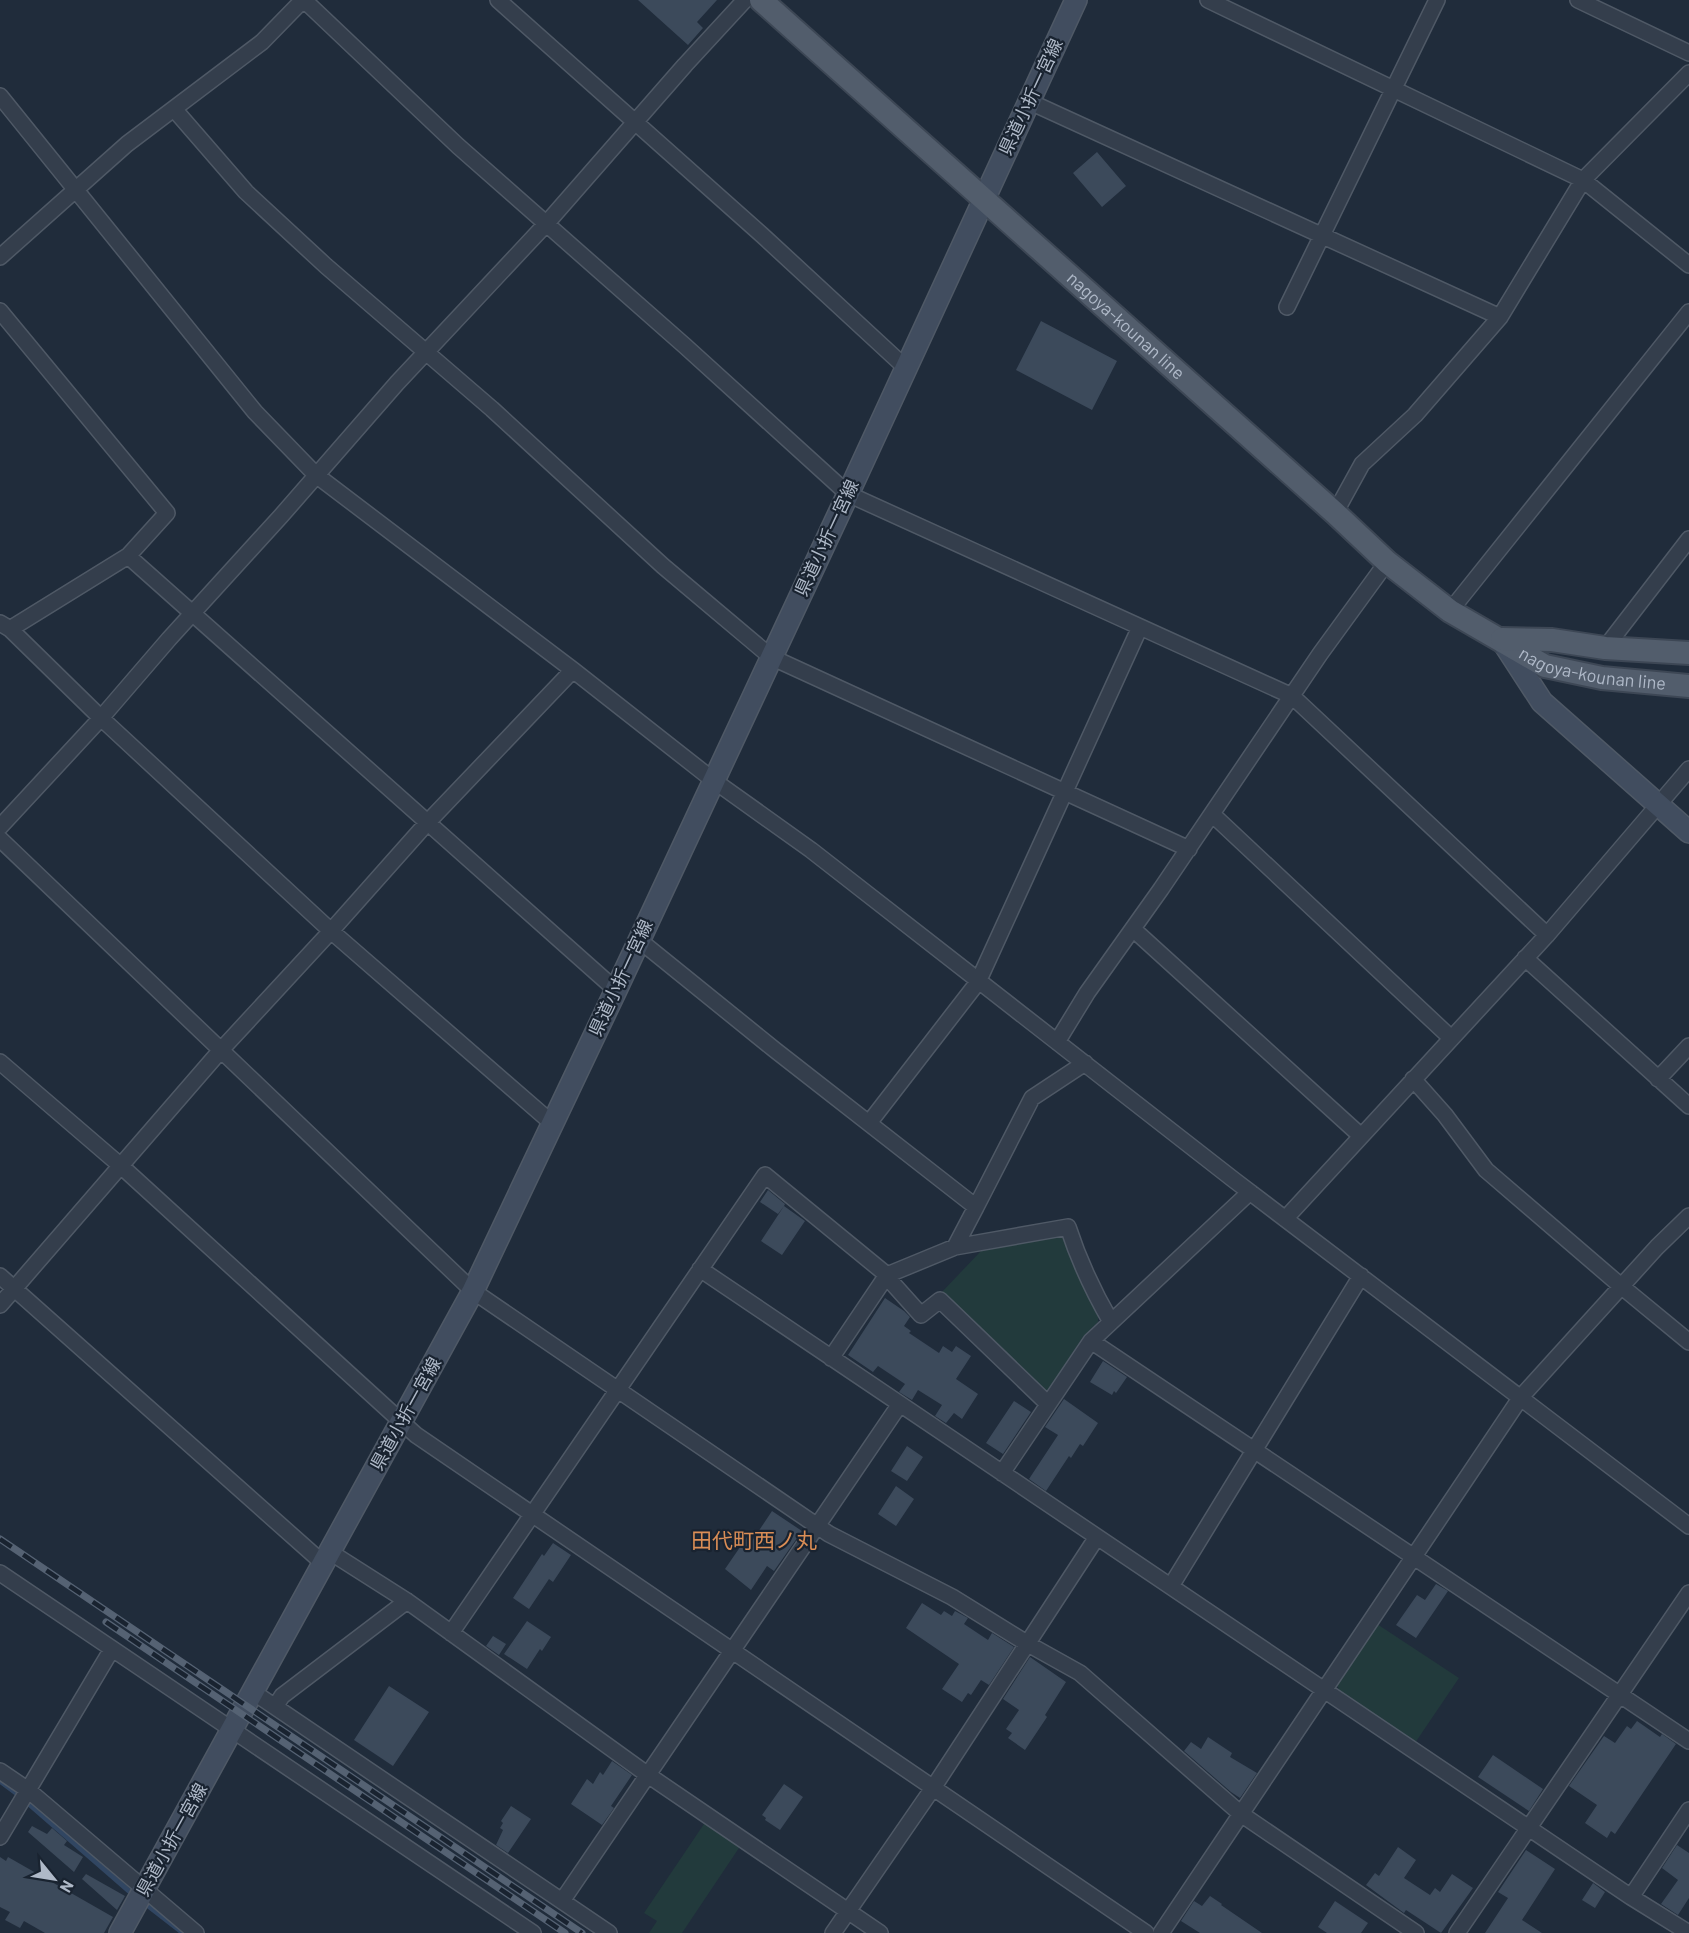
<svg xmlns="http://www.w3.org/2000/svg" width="1689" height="1933" font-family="Barlow,'Noto Sans JP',sans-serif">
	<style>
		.green { fill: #223a3c }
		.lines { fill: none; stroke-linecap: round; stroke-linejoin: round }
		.stream { stroke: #314662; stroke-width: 5 }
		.building { fill: #3c4a5b }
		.street-casing { stroke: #4f5966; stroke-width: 18 }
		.secondary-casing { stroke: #4f5966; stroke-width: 24 }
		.primary-casing { stroke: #3d4755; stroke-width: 26 }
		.street { stroke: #343e4c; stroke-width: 15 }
		.secondary { stroke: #414d5f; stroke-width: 21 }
		.primary { stroke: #525d6c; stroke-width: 22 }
		.rail-casing { stroke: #556273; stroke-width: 7 }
		.rail { stroke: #192330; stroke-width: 4.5; stroke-dasharray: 14; stroke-linecap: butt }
		.labels { text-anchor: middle; stroke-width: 4.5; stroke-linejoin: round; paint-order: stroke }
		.street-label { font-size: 18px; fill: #afb9c8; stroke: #192330 }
		.quarter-label { font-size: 21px; fill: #db8e56; stroke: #192330 }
	</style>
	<rect width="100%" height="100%" fill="#202c3b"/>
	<path class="green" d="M1060 1236 1067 1240 1075 1268 1087 1294 1098 1312V1322L1083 1337 1045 1396 940 1294 981 1251Z
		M1377 1624 1459 1678 1415 1743 1339 1691 1337 1683Z
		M706 1821 741 1845 682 1933H649L657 1921 644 1913Z"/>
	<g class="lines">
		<path class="stream" d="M0 1781 16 1793
			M29 1804 129 1891
			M147 1905 183 1933"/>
	</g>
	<path class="building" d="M638 0H717L697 22 703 28 688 45Z
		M1097 152 1126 186 1102 207 1073 173Z
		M1041 321 1117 361 1092 410 1016 370Z
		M768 1190 785 1204 784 1206 805 1221 782 1255 761 1241 784 1206 778 1214 760 1202Z
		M885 1298 904 1311 910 1317 904 1326 911 1331 909 1333 939 1353 943 1346 952 1352 956 1346 971 1356 956 1379 978 1394 962 1419 954 1413 946 1423 935 1416 942 1405 918 1390 912 1400 899 1392 905 1384 878 1366 873 1372 848 1355Z
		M1103 1361 1127 1377 1116 1393 1114 1391 1112 1395 1090 1382Z
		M1064 1399 1098 1423 1083 1446 1080 1444 1071 1458 1069 1456 1046 1491 1029 1479 1058 1435 1045 1427Z
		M1014 1401 1031 1412 1003 1454 986 1443Z
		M907 1446 923 1457 907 1481 891 1471Z
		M896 1486 914 1499 896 1526 878 1514Z
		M772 1511 802 1531 774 1571 767 1566 751 1590 725 1569 747 1537 752 1541Z
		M553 1543 571 1555 553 1582 549 1579 529 1609 513 1598 542 1554 544 1556Z
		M1436 1584 1448 1591 1416 1638 1396 1625 1417 1595 1425 1600Z
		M922 1603 941 1615 944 1611 952 1616 955 1611 968 1618 964 1624 988 1640 992 1633 1014 1647 989 1685 981 1680 971 1695 968 1693 962 1702 942 1689 959 1664 906 1628Z
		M527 1621 551 1637 542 1651 540 1649 527 1669 504 1654Z
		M493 1636 506 1644 499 1655 486 1646Z
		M1030 1657 1066 1682 1045 1715 1047 1717 1025 1750 1008 1738 1012 1733 1006 1729 1019 1710 1003 1699Z
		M389 1686 429 1712 393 1766 354 1740Z
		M1637 1721 1660 1737 1662 1734 1676 1744 1615 1834 1611 1831 1607 1838 1585 1823 1597 1805 1569 1786 1604 1736 1615 1743 1627 1726 1631 1729Z
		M1208 1737 1232 1753 1230 1757 1257 1773 1240 1798 1231 1792 1184 1751 1191 1742 1201 1749Z
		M1493 1755 1543 1789 1529 1811 1478 1777Z
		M612 1761 632 1775 611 1806 614 1808 602 1825 571 1804 587 1779 593 1784 600 1772 603 1775Z
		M784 1784 803 1797 780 1830 765 1820 766 1818 762 1815Z
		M511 1806 531 1819 508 1853 496 1845 503 1830 500 1828 503 1823 501 1821Z
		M32 1826 47 1834 52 1828 67 1841 64 1845 83 1857 74 1872 28 1832Z
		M1677 1845 1689 1853V1898L1678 1915 1661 1904 1678 1880 1662 1868Z
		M1398 1847 1416 1860 1404 1878 1430 1895 1435 1888 1440 1892 1452 1874 1473 1888 1441 1933 1406 1910 1404 1913 1366 1885 1375 1873 1379 1876Z
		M1526 1850 1555 1869 1522 1920 1542 1933H1485L1508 1898 1498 1892Z
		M0 1857 6 1861 8 1857 113 1917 104 1933H45L24 1921 20 1928 5 1920 10 1912 0 1907Z
		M86 1874 125 1896 117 1910 82 1879Z
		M1593 1883 1605 1892 1595 1908 1582 1900Z
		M1210 1896 1222 1904 1221 1905 1262 1933H1200L1181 1921 1194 1901 1202 1906Z
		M1335 1901 1368 1923 1361 1933H1327L1318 1927Z"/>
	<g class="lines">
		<g class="street-casing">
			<path id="street" d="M304 0 458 146 685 346 848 494 1292 696 1547 935
				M498 0 762 235 906 368
				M1208 0 1583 180 1689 265
				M1578 0 1689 53
				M0 96 255 412 316 475 573 670 713 780 811 850 1234 1180 1689 1526
				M1028 101 1500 317
				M174 109 246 192 326 266 492 409 663 566 771 657 1189 849
				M0 257 127 144 262 42 303 0
				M1287 307 1437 0
				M0 311 167 513 128 556 10 629 0 623
				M1335 513 1362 464 1415 415 1500 317 1583 180 1689 73
				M128 556 616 990
				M1450 611 1689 312
				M10 629 101 718 331 931 553 1124
				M1605 648 1689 539
				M1212 814 1451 1038
				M0 827 101 718 169 639 281 516 397 383 546 224 685 65 745 0
				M0 839 473 1291 829 1534 952 1597 1028 1644 1080 1673 1241 1814 1416 1933
				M1133 929 1361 1136
				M639 940 775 1050 976 1207 1032 1098 1085 1063
				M1525 958 1689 1106
				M1057 1042 1087 993 1161 889 1320 654 1387 562
				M0 1062 121 1166 416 1435 1146 1933
				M1413 1079 1445 1115 1486 1170 1621 1286 1689 1342
				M1658 1079 1689 1046
				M869 1123 978 982 1140 627
				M1285 1219 1547 935 1689 769
				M955 1247 976 1207
				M700 1269 1631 1897 1689 1933
				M0 1276 324 1564
				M886 1276 921 1315 940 1300 1048 1404
				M0 1305 221 1050 331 931 427 823 573 670
				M1091 1341 1689 1741
				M831 1358 887 1275
				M1002 1473 1091 1341 1250 1192
				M330 1552 407 1601 648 1775 880 1933
				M0 1573 533 1933
				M1171 1586 1361 1276
				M451 1633 765 1175 887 1275 955 1247 1068 1227C1079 1261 1093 1291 1111 1322
				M253 1692 609 1933
				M275 1707 282 1696 407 1601
				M0 1771 28 1790 196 1933
				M0 1837 112 1649
				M1631 1897 1689 1810
				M562 1901 900 1404
				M833 1933 933 1788 1097 1537
				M1161 1933 1521 1397 1657 1247 1689 1216
				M1457 1933 1689 1593"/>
		</g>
		<g class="secondary-casing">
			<path id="secondary" d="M1501 639 1542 702 1689 832
				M120 1933 473 1291 616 990 848 494 1076 0"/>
		</g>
		<g class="primary-casing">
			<g id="primary">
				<path id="s1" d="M761 0 1335 513 1387 562 1450 611 1545 666 1602 678 1689 686"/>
				<path d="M1502 639 1552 640 1605 648 1689 653"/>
			</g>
		</g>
		<use href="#street" class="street"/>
		<use href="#secondary" class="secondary"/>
		<use href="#primary" class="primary"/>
		<g class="rail-casing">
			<path id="rail" d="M0 1539 582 1933
				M106 1622 565 1933"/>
		</g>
		<use href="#rail" class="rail"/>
	</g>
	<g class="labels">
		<g class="street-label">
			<text transform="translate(1031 97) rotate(-65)" y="6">県道小折一宮線</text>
			<text dy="6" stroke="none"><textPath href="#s1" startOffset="489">nagoya-kounan line</textPath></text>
			<text transform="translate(827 538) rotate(-65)" y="6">県道小折一宮線</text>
			<text dy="6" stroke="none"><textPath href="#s1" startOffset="1078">nagoya-kounan line</textPath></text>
			<text transform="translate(621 978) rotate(-65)" y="6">県道小折一宮線</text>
			<text transform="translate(406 1414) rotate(-61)" y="6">県道小折一宮線</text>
			<text transform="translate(172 1840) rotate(-61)" y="6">県道小折一宮線</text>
		</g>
		<g class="quarter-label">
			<text x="754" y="1548">田代町西ノ丸</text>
		</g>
	</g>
	<g transform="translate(54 1879) rotate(120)" stroke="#192330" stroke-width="4.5" paint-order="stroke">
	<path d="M0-4.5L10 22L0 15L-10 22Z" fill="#afb9c8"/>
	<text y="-9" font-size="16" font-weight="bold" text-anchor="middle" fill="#afb9c8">N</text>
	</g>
</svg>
